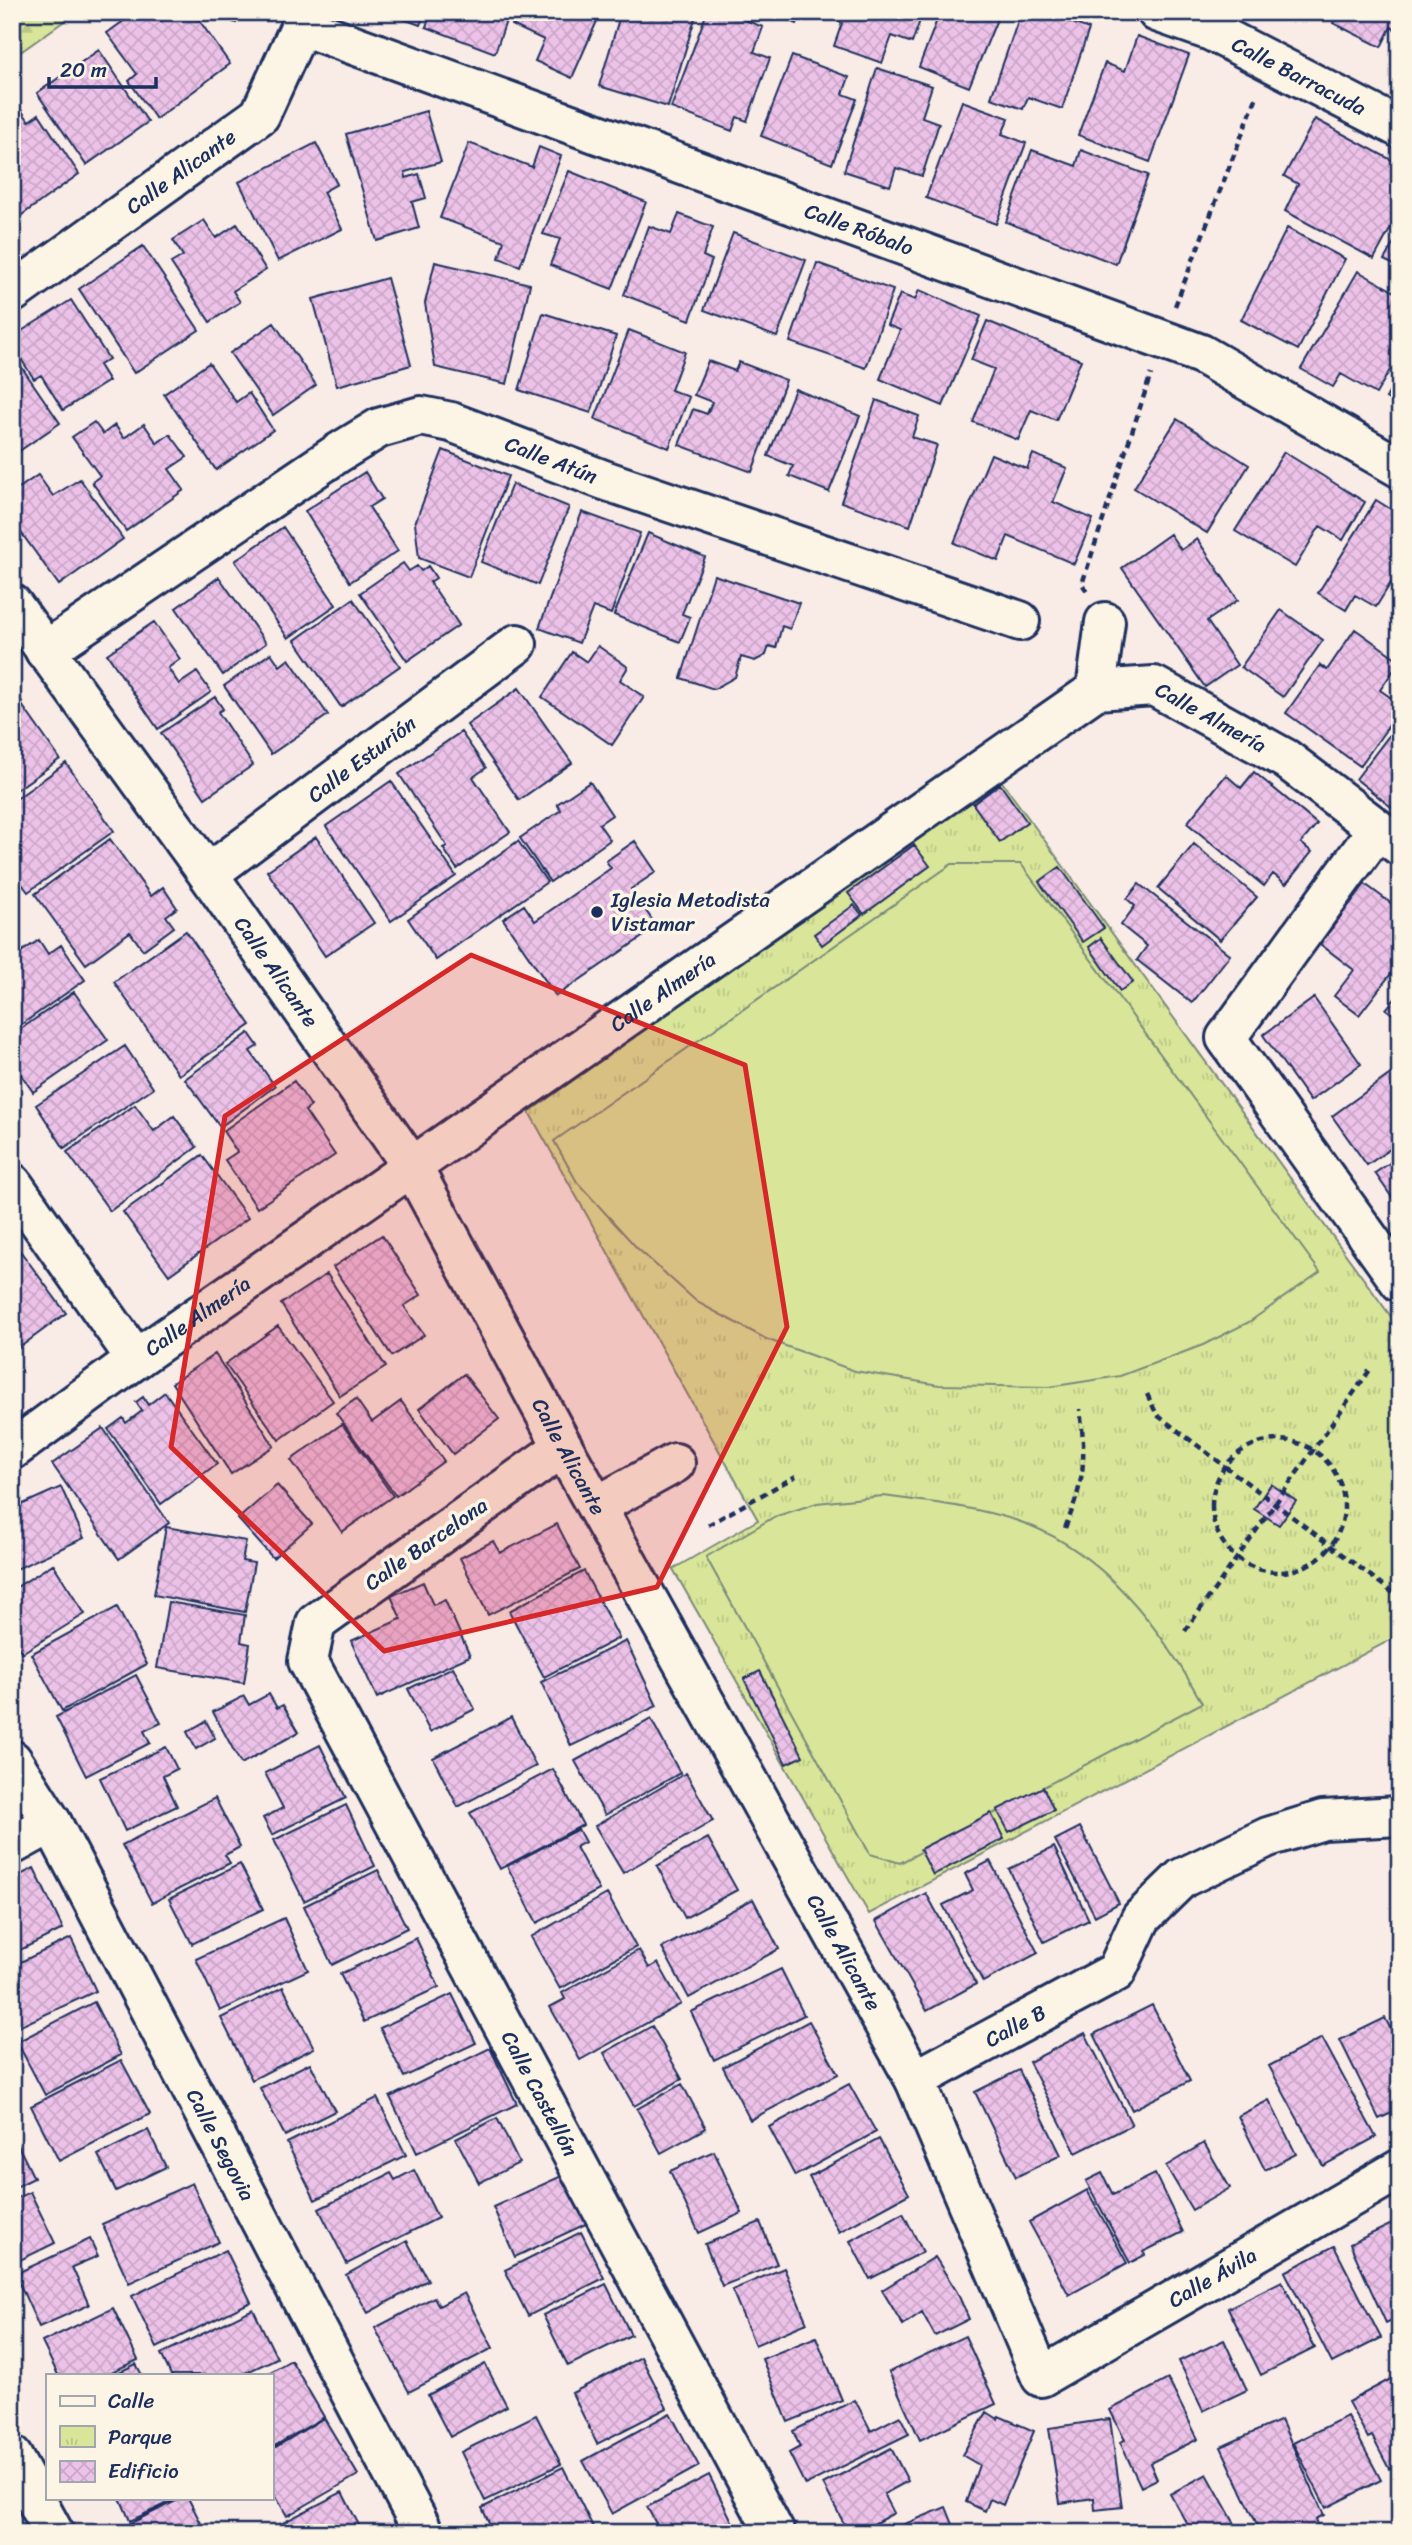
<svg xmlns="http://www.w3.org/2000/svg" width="1412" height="2545" font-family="Sriracha,sans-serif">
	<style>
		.forest { fill: url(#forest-firs); stroke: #7a8a7c; stroke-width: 2 }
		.park { fill: url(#park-tufts); stroke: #7a8a7c; stroke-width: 2 }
		.pitch { fill: #d9e699; stroke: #7a8a7c; stroke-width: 2 }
		.building { fill: url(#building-cross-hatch); stroke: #1b2f5e; stroke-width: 2 }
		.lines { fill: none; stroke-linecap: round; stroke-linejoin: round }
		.minor-casing { stroke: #1b2f5e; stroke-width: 44 }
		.path { stroke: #1b2f5e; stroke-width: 4.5; stroke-dasharray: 7 5; stroke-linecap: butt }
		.minor { stroke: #fcf5e5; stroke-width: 38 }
		.marked { fill: #d62828; fill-opacity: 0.2; stroke: #d62828; stroke-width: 5; stroke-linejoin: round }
		.poi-dot { fill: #1b2f5e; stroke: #fcf5e5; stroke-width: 2.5 }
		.labels { text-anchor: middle; stroke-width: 7; stroke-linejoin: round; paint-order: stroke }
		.street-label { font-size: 21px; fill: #1b2f5e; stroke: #fcf5e5 }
		.poi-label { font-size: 21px; fill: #1b2f5e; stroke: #fcf5e5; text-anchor: start }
	</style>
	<defs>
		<pattern id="forest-firs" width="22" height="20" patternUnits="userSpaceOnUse" patternTransform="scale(1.75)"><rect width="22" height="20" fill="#d9e699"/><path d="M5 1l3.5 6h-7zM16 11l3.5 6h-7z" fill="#bac686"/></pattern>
		<pattern id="park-tufts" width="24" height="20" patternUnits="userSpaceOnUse" patternTransform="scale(1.75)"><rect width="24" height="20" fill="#d9e699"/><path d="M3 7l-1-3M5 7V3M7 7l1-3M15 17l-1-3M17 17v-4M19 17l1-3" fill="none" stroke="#bac686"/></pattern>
		<pattern id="building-cross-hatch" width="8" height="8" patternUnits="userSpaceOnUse" patternTransform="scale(1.75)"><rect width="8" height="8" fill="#edc2e8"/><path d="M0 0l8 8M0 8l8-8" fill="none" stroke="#cba7c9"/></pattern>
	</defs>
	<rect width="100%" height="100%" fill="#f9ebe6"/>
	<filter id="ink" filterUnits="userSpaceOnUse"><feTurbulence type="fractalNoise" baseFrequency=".0143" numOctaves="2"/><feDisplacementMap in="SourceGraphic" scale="14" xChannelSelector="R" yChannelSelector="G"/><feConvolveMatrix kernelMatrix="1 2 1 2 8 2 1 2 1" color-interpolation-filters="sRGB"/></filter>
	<g filter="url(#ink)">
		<path class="forest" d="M12 12H77L12 58Z"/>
		<path class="park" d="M997 775 1400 1329V1635L869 1914 673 1569 758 1520 529 1112Z"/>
		<path class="pitch" d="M952 864H1021L1320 1272 1249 1322 1203 1345 1120 1376 1049 1387 939 1385 855 1371 766 1339 697 1302 637 1248 577 1182 554 1141Z
			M883 1496C927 1502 972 1506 1015 1520 1100 1547 1161 1628 1202 1703L900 1863 870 1854 706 1557 774 1517 817 1503Z"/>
		<path class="building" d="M136 12H155L161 21 173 12 199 20 230 64 156 119 129 81 137 74 107 33Z
			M207 12H240L236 23Z
			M384 12H425L420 25Z
			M431 12H509L495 53 426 27Z
			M518 12H601L572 78 535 61 544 40 512 25Z
			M621 12H652L669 18 671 12H697L668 107 599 86Z
			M707 12H725L763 27 754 52 770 58 747 121 737 117 732 131 671 108Z
			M769 12H802L797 24Z
			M816 12H923L912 43 892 36 882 63 834 46 842 23Z
			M940 12H1000L969 87 919 67Z
			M1021 12H1043L1089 29 1062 109 1028 97 1023 109 991 98Z
			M1338 12H1400V32L1391 27 1381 47 1333 23Z
			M1137 36 1189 55 1150 162 1078 135 1105 63 1125 71Z
			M99 50 148 122 86 165 37 93Z
			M792 56 849 77 843 94 857 99 832 164 761 136Z
			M877 68 932 86 922 117 939 123 922 176 896 168 890 186 844 171Z
			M12 97 29 121 39 114 79 174 12 222Z
			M962 101 1009 118 1002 134 1026 143 996 224 926 198Z
			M426 111 441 162 405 172 406 178 419 174 426 198 412 202 419 228 377 241 346 134Z
			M1315 119 1395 162 1400 154V211L1374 259 1285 211 1298 184 1284 176Z
			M316 143 337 184 323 192 342 229 278 261 239 182Z
			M469 143 532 167 539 147 561 156 520 266 499 258 504 241 440 218Z
			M1032 150 1076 166 1081 150 1148 175 1116 264 1006 222Z
			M569 171 646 202 612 289 550 265 560 239 543 234Z
			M679 214 713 227 703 256 712 260 690 320 624 295 649 226 671 234Z
			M204 220 216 238 237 224 266 270 233 291 240 302 210 322 171 263 183 256 173 240Z
			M1287 228 1345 259 1298 350 1241 320Z
			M1400 232V268L1384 260Z
			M733 233 806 260 777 337 704 310Z
			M143 246 199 330 134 373 79 289Z
			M435 262 530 284 507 384 435 367 425 303Z
			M817 263 893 290 866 368 790 342Z
			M1358 271 1400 295V353L1376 394 1341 374 1333 387 1301 369Z
			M387 278 411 365 337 386 313 299Z
			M919 290 981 316 943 406 880 379 900 330 887 325 900 294 915 300Z
			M71 300 109 359 99 365 109 381 63 410 41 375 34 379 12 345V337Z
			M543 313 616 336 591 413 519 390Z
			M987 321 1081 360 1056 420 1031 410 1018 440 973 422 994 369 971 360Z
			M274 323 316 385 273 415 230 353Z
			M629 330 685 352 671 390 689 397 669 448 595 419Z
			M12 353 60 423 12 456Z
			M708 361 735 371 739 362 786 380 752 472 679 445 693 409 707 414 712 402 694 395Z
			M209 363 236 402 249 393 273 430 216 470 164 394Z
			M1400 373V406L1386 398Z
			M795 389 860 416 829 492 789 476 793 466 768 456Z
			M876 400 919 416 912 437 937 445 910 526 841 502Z
			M1177 419 1249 465 1207 533 1134 488Z
			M94 422 103 434 115 425 124 438 144 424 157 443 170 434 187 457 169 469 184 490 126 531 92 482 100 476 72 437Z
			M443 450 508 476 469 577 419 558 415 523Z
			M1284 452 1365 502 1343 540 1320 526 1295 567 1235 531Z
			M991 454 1027 469 1033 454 1067 468 1053 502 1093 519 1074 564 1008 536 998 561 954 543Z
			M365 472 382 499 369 507 398 551 350 582 305 511Z
			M38 475 53 496 80 479 123 539 59 585 12 520V493Z
			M512 484 569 507 538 585 481 562Z
			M1376 500 1400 515V568L1376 607 1355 595 1346 610 1318 593Z
			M582 512 640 533 611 614 593 607 579 643 539 628Z
			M283 527 336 605 288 638 235 561Z
			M648 533 705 557 682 614 690 617 680 642 614 615Z
			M1170 534 1181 550 1197 539 1238 600 1207 621 1237 665 1205 687 1122 568Z
			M403 563 409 571 417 566 421 571 428 566 436 578 430 582 459 625 407 661 360 593Z
			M714 575 799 603 790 629 782 626 776 648 769 646 766 655 755 661 741 657 735 677 714 689 681 678Z
			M219 577 266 643 223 675 176 608Z
			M353 599 400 666 341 707 295 640Z
			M1281 610 1323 640 1283 697 1241 667Z
			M154 622 180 659 168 668 179 684 197 672 211 692 158 729 107 654Z
			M1355 629 1400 661 1380 690 1400 704V710L1360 766 1286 713 1320 665 1327 670Z
			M598 646 628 667 620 680 644 697 612 745 542 697 572 652 587 662Z
			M271 653 280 666 289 659 328 715 271 754 224 686Z
			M12 688 22 702 12 708Z
			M519 688 572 763 519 800 467 725Z
			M215 697 223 709 218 712 253 765 205 798 161 733Z
			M22 705 60 759 12 793V712Z
			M1400 721V814L1356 779Z
			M461 732 486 768 473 777 510 832 457 869 443 848 447 846 399 774Z
			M66 763 114 831 28 892 12 871V802Z
			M1254 772 1317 824 1301 843 1312 852 1286 884 1273 874 1264 886 1187 823 1226 775 1241 788Z
			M391 781 456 876 391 921 326 826Z
			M590 782 612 815 599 824 610 840 550 882 520 838 561 810 557 804Z
			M1000 784 1027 822 1000 842 973 804Z
			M316 837 374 923 325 956 267 871Z
			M110 839 151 896 163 887 177 908 166 916 174 927 143 950 130 932 86 964 35 894Z
			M518 841 547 882 436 960 408 919Z
			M635 841 656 872 631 889 657 927 556 996 503 919 524 905 535 921 611 868 606 861Z
			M1194 844 1257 897 1220 940 1158 888Z
			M914 845 930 866 864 914 848 893Z
			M1060 867 1104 928 1083 942 1039 882Z
			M1139 884 1230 955 1192 1003 1137 960 1147 946 1121 925 1135 906 1127 899Z
			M1365 884 1400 910V962L1359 1015 1334 996 1354 970 1320 944Z
			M854 905 862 915 822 945 814 934Z
			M186 931 251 1025 179 1075 114 982Z
			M1101 938 1133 982 1120 991 1089 947Z
			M39 940 48 954 61 945 85 980 12 1031V958Z
			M74 992 108 1040 33 1092 12 1061V1035Z
			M1400 993V1020L1386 1009Z
			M1314 998 1361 1064 1310 1101 1263 1035Z
			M249 1033 258 1046 250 1051 275 1086 220 1127 185 1079Z
			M125 1046 153 1088 64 1148 36 1105Z
			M1392 1073 1400 1084V1142L1367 1165 1332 1116Z
			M294 1081 311 1106 305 1111 335 1155 257 1208 225 1160 237 1152 223 1131Z
			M135 1105 154 1131 174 1116 197 1147 110 1211 67 1152Z
			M202 1155 248 1218 169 1275 123 1212Z
			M1400 1156V1209L1375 1173Z
			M382 1235 421 1295 404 1306 424 1335 392 1356 333 1267Z
			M21 1252 66 1313 12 1353V1259Z
			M327 1274 386 1367 340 1396 281 1304Z
			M278 1326 333 1401 279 1440 225 1364Z
			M215 1354 274 1446 231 1474 172 1383Z
			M464 1374 499 1419 453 1454 419 1409Z
			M165 1392 217 1464 161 1504 108 1429 123 1418 126 1423 142 1411 136 1402 143 1397 148 1405Z
			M356 1399 372 1422 401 1401 444 1461 396 1496 336 1413Z
			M342 1424 393 1496 342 1532 291 1460Z
			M103 1428 169 1523 119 1559 52 1464Z
			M1271 1484 1296 1501 1279 1525 1254 1509Z
			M277 1485 312 1524 273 1558 238 1519Z
			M61 1487 84 1538 12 1571V1509Z
			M557 1524 580 1569 488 1615 460 1558 493 1541 500 1553Z
			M166 1527 246 1541 242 1561 254 1563 245 1612 154 1595Z
			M53 1564 85 1614 22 1653 12 1637V1590Z
			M584 1571 619 1638 544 1677 509 1611Z
			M423 1582 433 1605 445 1600 470 1656 377 1698 351 1641 401 1619 391 1596Z
			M168 1602 245 1615 241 1642 250 1644 244 1683 157 1668Z
			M117 1607 147 1664 62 1711 31 1654Z
			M626 1641 657 1706 571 1746 541 1682Z
			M453 1667 475 1709 430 1732 408 1689Z
			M760 1671 803 1756 786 1764 744 1679Z
			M136 1675 161 1723 144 1731 150 1743 86 1776 56 1717Z
			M269 1694 277 1708 283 1705 299 1732 241 1764 213 1712 244 1696 249 1705Z
			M511 1717 536 1766 458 1807 433 1758Z
			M651 1719 680 1773 605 1815 575 1761Z
			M206 1721 215 1738 196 1749 187 1732Z
			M320 1745 346 1798 272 1835 263 1818 283 1808 265 1773Z
			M166 1747 177 1769 163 1776 177 1806 125 1831 100 1778Z
			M553 1769 583 1825 500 1869 470 1813Z
			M686 1773 713 1821 623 1873 595 1826Z
			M1043 1787 1054 1810 1009 1832 997 1810Z
			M215 1798 240 1847 225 1855 230 1863 152 1903 122 1845Z
			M346 1805 375 1866 304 1901 274 1840Z
			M991 1813 1004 1839 933 1875 920 1849Z
			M1080 1827 1119 1903 1095 1916 1055 1840Z
			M578 1829 585 1842 576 1847 599 1890 537 1923 507 1866Z
			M708 1838 737 1890 685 1918 657 1866Z
			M1054 1847 1089 1920 1044 1942 1009 1869Z
			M990 1861 1038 1953 983 1982 943 1905 973 1890 965 1874Z
			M240 1864 263 1909 192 1944 169 1899Z
			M34 1868 63 1929 12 1954V1879Z
			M378 1870 407 1928 332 1965 304 1906Z
			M926 1893 976 1984 927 2011 876 1921Z
			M607 1894 636 1947 560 1989 531 1937Z
			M753 1899 779 1949 689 1998 662 1948Z
			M284 1918 308 1970 220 2011 196 1959Z
			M71 1938 96 1991 12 2030V1966Z
			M416 1938 439 1987 364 2022 340 1974Z
			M639 1950 649 1968 658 1963 681 2004 580 2060 550 2007 565 1999 562 1993Z
			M781 1969 804 2015 714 2060 691 2012Z
			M283 1987 314 2048 252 2080 221 2018Z
			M452 1994 476 2043 404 2077 380 2028Z
			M94 2002 121 2055 45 2095 17 2042Z
			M1152 2005 1190 2081 1132 2110 1094 2034Z
			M1385 2018 1400 2047V2109L1379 2119 1340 2040Z
			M809 2021 838 2074 750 2120 723 2067Z
			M652 2026 682 2079 634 2106 604 2053Z
			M1085 2033 1132 2125 1076 2153 1029 2062Z
			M1322 2038 1376 2137 1323 2166 1269 2066Z
			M490 2048 517 2104 417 2153 390 2097Z
			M121 2060 150 2114 59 2161 31 2106Z
			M310 2063 335 2111 285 2136 260 2088Z
			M1019 2070 1061 2155 1016 2177 975 2092Z
			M682 2084 706 2128 661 2153 637 2109Z
			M849 2084 876 2132 795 2176 769 2127Z
			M377 2098 406 2155 315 2200 287 2143Z
			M1269 2100 1296 2154 1265 2170 1238 2116Z
			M497 2118 519 2163 479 2183 456 2139Z
			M148 2130 166 2167 116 2191 98 2155Z
			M12 2133 34 2178 12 2189Z
			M879 2139 909 2194 839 2232 809 2177Z
			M1204 2143 1230 2188 1192 2210 1166 2166Z
			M714 2151 742 2213 699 2233 670 2171Z
			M414 2170 438 2218 347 2264 319 2209 391 2173 395 2180Z
			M1102 2173 1113 2195 1155 2174 1183 2232 1143 2252 1145 2255 1130 2263 1086 2181Z
			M566 2174 588 2223 515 2257 493 2207Z
			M192 2183 219 2242 129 2283 102 2224Z
			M1087 2190 1127 2263 1069 2295 1029 2222Z
			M30 2192 55 2243 12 2264V2200Z
			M903 2213 923 2252 870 2279 850 2241Z
			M1400 2220V2316L1386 2323 1350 2244Z
			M760 2222 777 2264 722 2286 705 2244Z
			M581 2232 604 2278 528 2316 505 2270Z
			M90 2239 98 2256 72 2267 89 2305 39 2327 15 2274Z
			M407 2241 428 2280 368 2313 346 2275Z
			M1334 2246 1381 2338 1332 2363 1285 2272Z
			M226 2250 251 2302 157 2348 132 2296Z
			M935 2257 957 2292 969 2319 935 2336 922 2312 903 2325 882 2290Z
			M784 2268 807 2323 755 2345 732 2290Z
			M1282 2281 1315 2348 1261 2375 1228 2308Z
			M606 2284 631 2335 568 2366 543 2315Z
			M464 2293 493 2348 409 2392 375 2328 434 2297 439 2306Z
			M113 2308 138 2360 105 2375H58L42 2342Z
			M253 2309 277 2358 241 2375H171L161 2354Z
			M965 2336 996 2404 920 2440 889 2372Z
			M816 2337 842 2400 788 2422 762 2359Z
			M1224 2340 1247 2390 1203 2411 1179 2361Z
			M641 2357 667 2408 597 2444 572 2393Z
			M291 2360 324 2417 271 2448V2375H265Z
			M136 2364 142 2375H113Z
			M485 2364 507 2406 450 2437 428 2395Z
			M1400 2374V2463L1389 2469 1372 2436 1368 2438 1348 2402Z
			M1168 2379 1198 2439 1150 2463 1157 2479 1141 2487 1120 2442 1125 2440 1110 2410Z
			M855 2400 871 2431 900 2416 909 2434 805 2485 789 2453 800 2447 793 2431Z
			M987 2412 998 2419 999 2416 1034 2431 1003 2505 990 2499 985 2511 966 2502 979 2465 962 2455Z
			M670 2413 699 2466 612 2514 583 2461Z
			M536 2415 561 2464 485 2501 461 2452Z
			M1347 2416 1381 2480 1326 2508 1293 2443Z
			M324 2418 358 2475 287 2516 271 2488V2450Z
			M1110 2419 1122 2507 1095 2510 1094 2498 1060 2503 1049 2428Z
			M1281 2420 1324 2515 1316 2519 1321 2533H1298L1297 2528 1287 2533H1261L1221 2447Z
			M891 2448 908 2481 884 2494 894 2513 857 2533H849L823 2484Z
			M563 2467 593 2527 581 2533H494L482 2508Z
			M1207 2474 1240 2533H1192L1170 2494Z
			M709 2475 737 2531 661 2533 647 2507Z
			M342 2492 363 2533H265V2532Z
			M120 2498H179L130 2521Z
			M182 2498H188L206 2533H134L129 2524Z
			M946 2507 956 2532 883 2533Z"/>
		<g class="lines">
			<g class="minor-casing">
				<g id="minor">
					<path id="s1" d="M1157 12 1211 31 1400 128"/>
					<path id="s2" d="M302 26 1201 354 1400 468"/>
					<path id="s3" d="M12 293 260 115 307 12"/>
					<path id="s4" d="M12 604 208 874 413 1168 563 1447 915 2080 1041 2377 1400 2169"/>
					<path id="s5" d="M45 651 338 453 379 428 421 416 451 422 604 480 1020 621"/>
					<path d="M1096 690 1105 622"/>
					<path d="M1377 830 1226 1038 1400 1282"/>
					<path id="s6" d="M208 874 517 644"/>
					<path d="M12 1183 136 1359"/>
					<path id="s7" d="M563 1447 316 1623 308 1661 775 2533"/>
					<path id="s8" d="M12 1450 136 1359 1096 690 1154 686 1286 759 1400 846"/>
					<path d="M597 1506 675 1463"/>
					<path id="s9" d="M12 1760 52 1823 424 2533"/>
					<path d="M12 1845 52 1823"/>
					<path id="s10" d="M915 2080 1116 1972 1141 1918 1182 1878 1268 1837 1323 1820 1400 1816"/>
					<path d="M12 2456 54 2533"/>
				</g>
			</g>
			<path class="path" d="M1175 306 1257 96
				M1087 591 1082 584 1151 374
				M1147 1394 1157 1415 1400 1598
				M1212 1506a66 66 0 1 1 132 0a66 66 0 1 1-132 0Z
				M708 1525 796 1476
				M1065 1528C1085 1480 1086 1461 1080 1409
				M1185 1631 1372 1367"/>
			<use href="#minor" class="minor"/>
		</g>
	</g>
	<path class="marked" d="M471 955 745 1065 787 1327 657 1587 384 1651 171 1447 225 1116Z"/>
	<circle class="poi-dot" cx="597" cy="912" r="7"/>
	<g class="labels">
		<g class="street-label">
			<text dy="7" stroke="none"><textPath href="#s1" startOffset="156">Calle Barracuda</textPath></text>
			<text dy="7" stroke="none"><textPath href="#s3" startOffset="208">Calle Alicante</textPath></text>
			<text dy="7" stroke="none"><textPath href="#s2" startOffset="593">Calle Róbalo</textPath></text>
			<text dy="7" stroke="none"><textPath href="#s5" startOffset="583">Calle Atún</textPath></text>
			<text dy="7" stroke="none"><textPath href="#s8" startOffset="1447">Calle Almería</textPath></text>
			<text dy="7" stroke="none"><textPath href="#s6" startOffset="192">Calle Esturión</textPath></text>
			<text dy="7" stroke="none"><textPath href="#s4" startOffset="453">Calle Alicante</textPath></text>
			<text dy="7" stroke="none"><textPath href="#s8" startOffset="796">Calle Almería</textPath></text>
			<text dy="7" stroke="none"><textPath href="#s8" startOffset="229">Calle Almería</textPath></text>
			<text dy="7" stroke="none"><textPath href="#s4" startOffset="1020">Calle Alicante</textPath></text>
			<text transform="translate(426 1544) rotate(-35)" y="7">Calle Barcelona</text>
			<text dy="7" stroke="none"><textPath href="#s4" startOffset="1587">Calle Alicante</textPath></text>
			<text dy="7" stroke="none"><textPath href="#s10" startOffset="114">Calle B</textPath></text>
			<text dy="7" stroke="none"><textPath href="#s7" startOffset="833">Calle Castellón</textPath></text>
			<text dy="7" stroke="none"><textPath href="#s9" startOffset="438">Calle Segovia</textPath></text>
			<text dy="7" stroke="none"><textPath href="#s4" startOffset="2254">Calle Ávila</textPath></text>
		</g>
		<g class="poi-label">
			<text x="611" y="907">Iglesia Metodista<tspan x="611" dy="24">Vistamar</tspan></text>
		</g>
	</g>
	<rect width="1412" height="2545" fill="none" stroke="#fcf5e5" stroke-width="42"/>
	<rect x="21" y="21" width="1370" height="2503" fill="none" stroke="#1b2f5e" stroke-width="2.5" filter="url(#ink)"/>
	<rect x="46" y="2374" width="228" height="126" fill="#fcf5e5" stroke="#a2a6af" stroke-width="2"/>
	<rect x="60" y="2396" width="35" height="10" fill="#fcf5e5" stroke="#a2a6af" stroke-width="2"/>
	<text x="108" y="2408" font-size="21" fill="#1b2f5e">Calle</text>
	<rect x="60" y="2426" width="35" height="21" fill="url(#park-tufts)" stroke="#a2a6af" stroke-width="2"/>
	<text x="108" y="2444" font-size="21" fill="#1b2f5e">Parque</text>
	<rect x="60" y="2461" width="35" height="21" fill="url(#building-cross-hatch)" stroke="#a2a6af" stroke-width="2"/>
	<text x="108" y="2478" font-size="21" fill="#1b2f5e">Edificio</text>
	<path d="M49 77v10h107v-10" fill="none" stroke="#1b2f5e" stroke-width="3.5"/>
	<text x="60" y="77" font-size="21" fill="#1b2f5e" stroke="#fcf5e5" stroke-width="5" paint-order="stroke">20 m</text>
</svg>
